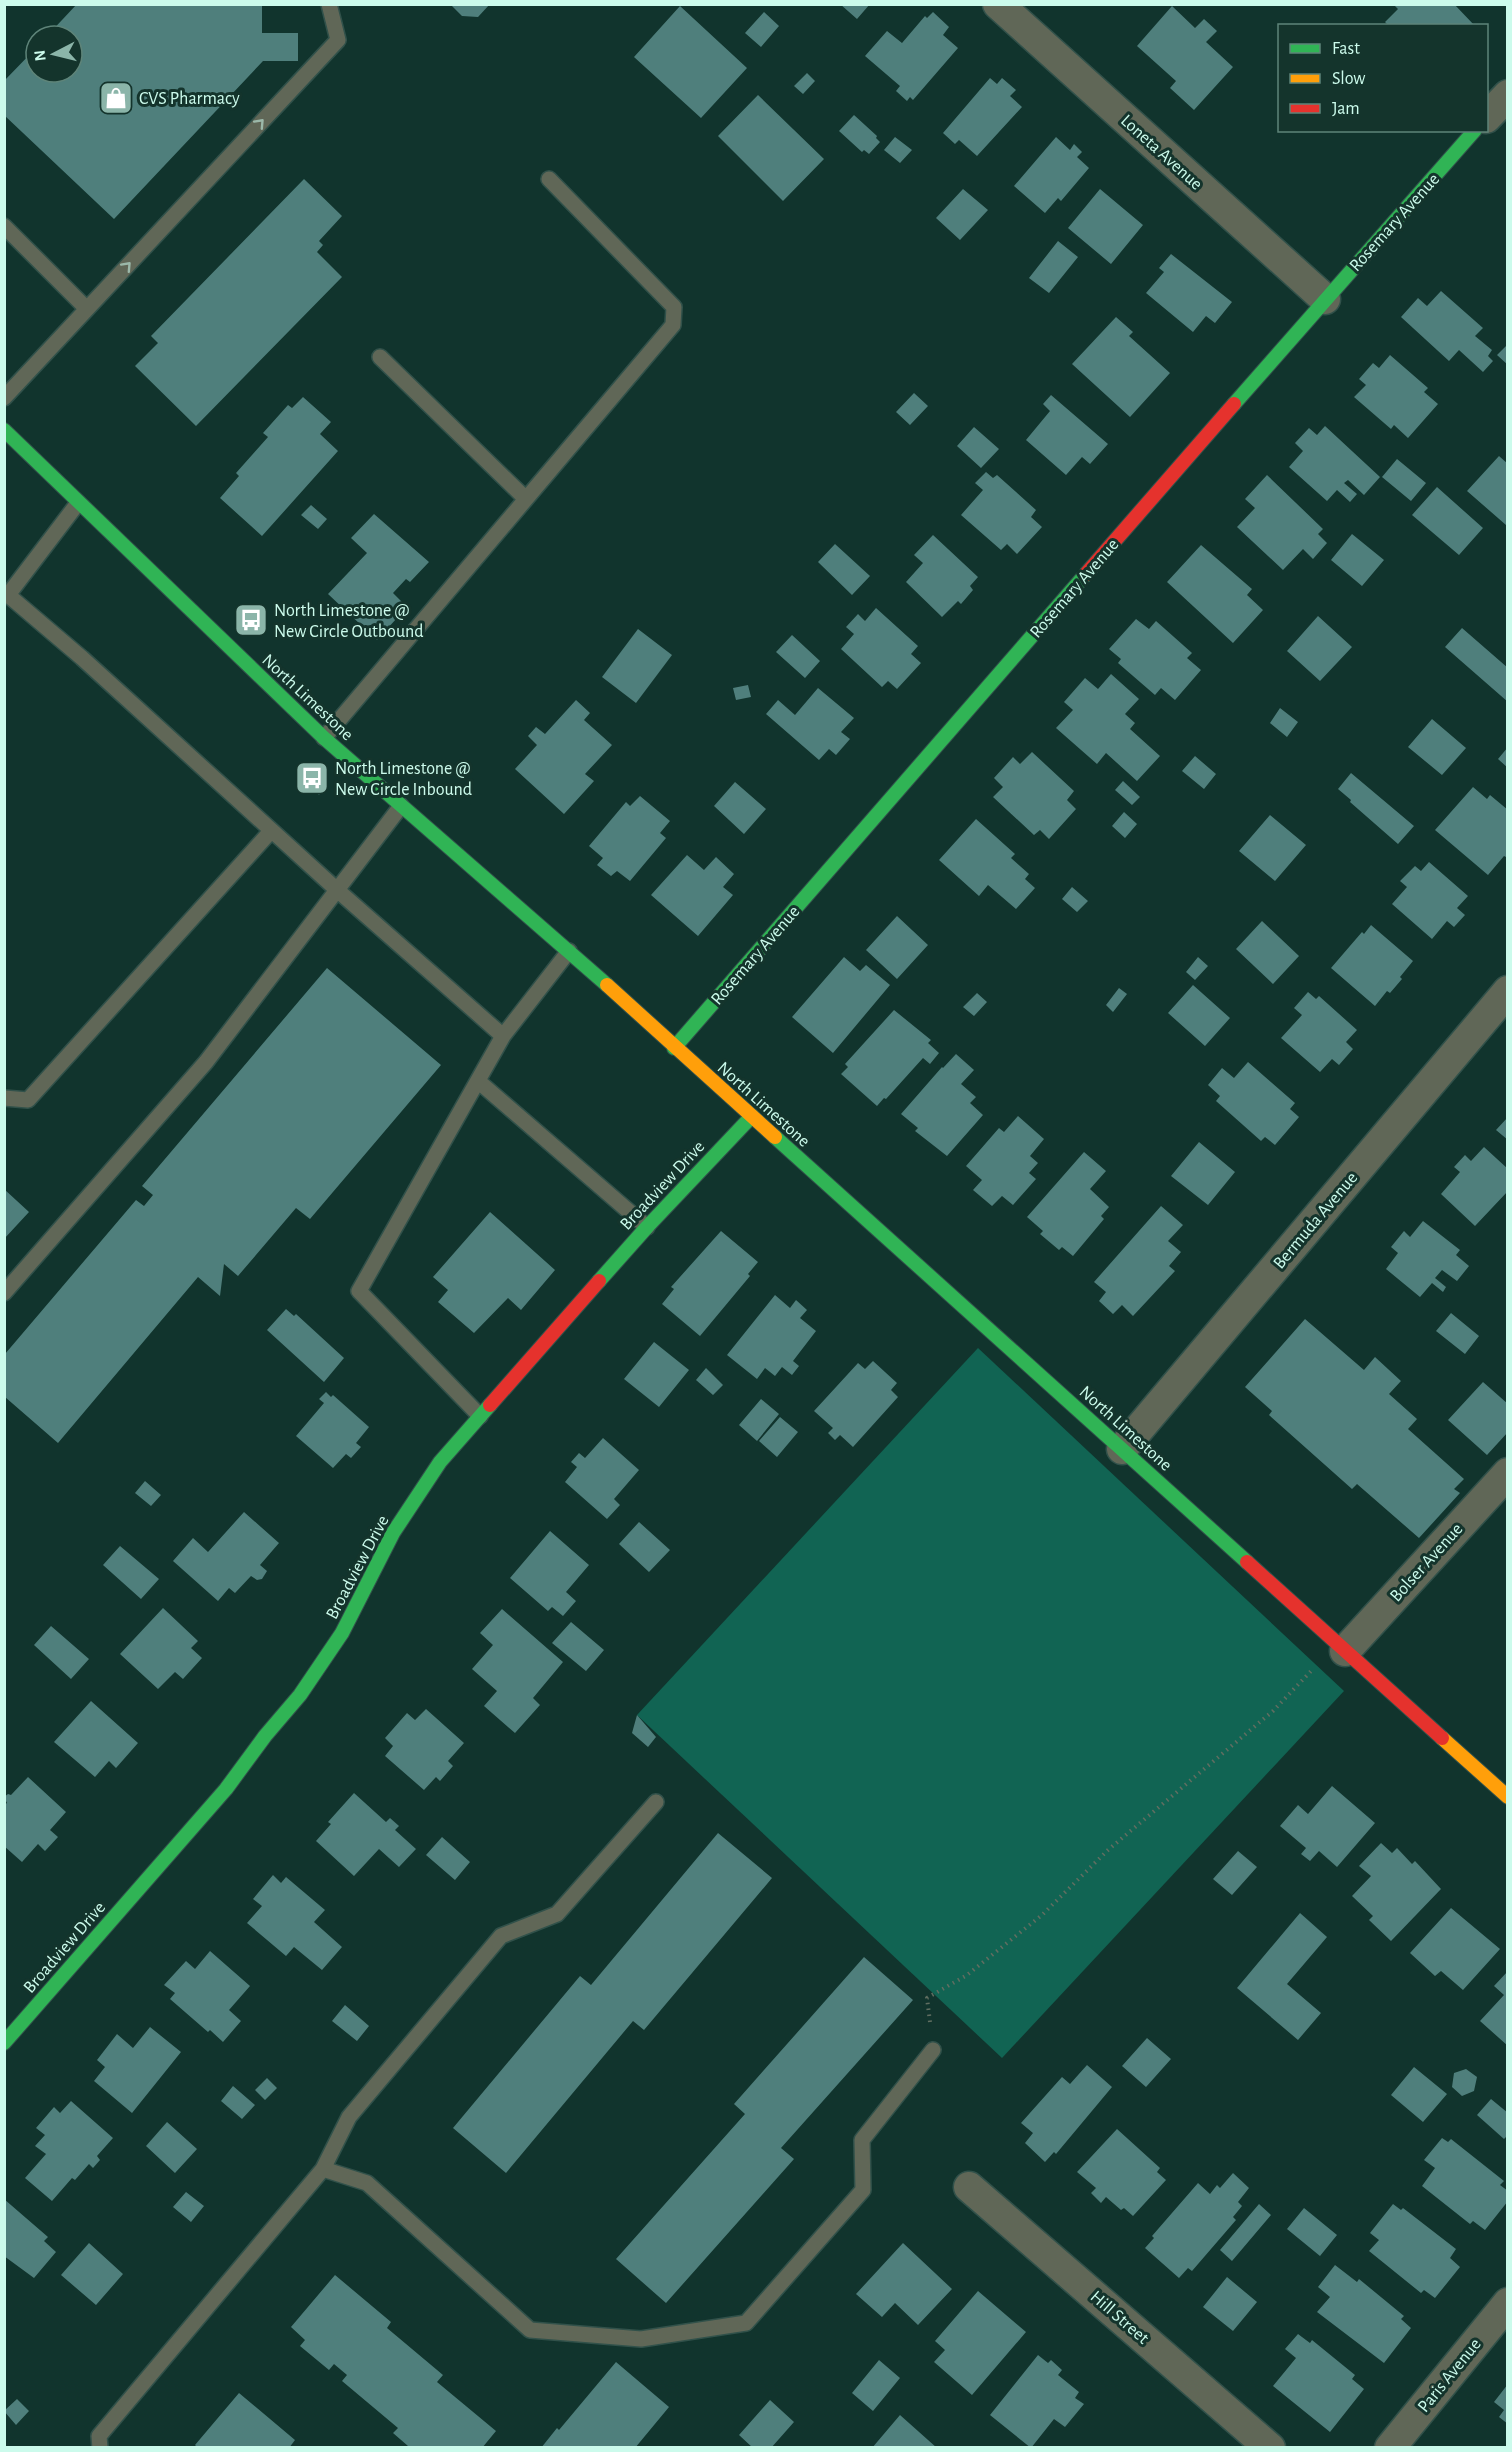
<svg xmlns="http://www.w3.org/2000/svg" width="1512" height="2452" font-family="'Alegreya Sans',sans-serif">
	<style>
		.green { fill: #116453 }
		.building { fill: #4f7f7c }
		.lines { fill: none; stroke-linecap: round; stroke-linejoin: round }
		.lane-casing { stroke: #31514a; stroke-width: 18 }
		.street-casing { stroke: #31514a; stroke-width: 33 }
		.fast-casing { stroke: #31514a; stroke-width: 16 }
		.slow-casing { stroke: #31514a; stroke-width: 16 }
		.jam-casing { stroke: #31514a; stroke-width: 16 }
		.path { stroke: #606e61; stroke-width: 4; stroke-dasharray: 1.5 4.5; stroke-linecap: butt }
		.lane { stroke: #606757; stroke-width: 15 }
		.street { stroke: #606757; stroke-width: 30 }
		.fast { stroke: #30b455; stroke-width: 14 }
		.slow { stroke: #ff9f0a; stroke-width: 14 }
		.jam { stroke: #e5322d; stroke-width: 14 }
		.oneway { stroke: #9bb8a9 }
		.labels { text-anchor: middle; stroke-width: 6; stroke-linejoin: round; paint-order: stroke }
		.poi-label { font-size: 18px; fill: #ccfbec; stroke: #14342c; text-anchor: start }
		.street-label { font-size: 18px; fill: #ccfbec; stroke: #14342c }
	</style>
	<rect width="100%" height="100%" fill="#11342d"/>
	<path class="green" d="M978 1348 1344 1691 1002 2058 637 1715Z"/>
	<path class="building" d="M77 4H262V33H298V61H263L114 219 4 115V81L36 48V72H72V36H47Z
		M450 4H490L478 17 462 16Z
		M840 4H870L857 19Z
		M1393 4H1454L1475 26H1389L1385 22 1398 9Z
		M680 6 747 68 701 118 634 57Z
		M1172 6 1195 28 1204 19 1217 31 1206 42 1233 67 1194 110 1170 88 1176 81 1137 46Z
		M764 12 779 26 761 47 745 33Z
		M933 12 949 27 943 35 958 48 913 100 910 97 907 101 896 91 900 86 865 56 887 31 902 43 925 16 927 18Z
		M807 73 815 81 803 94 794 86Z
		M990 78 997 84 1002 78 1016 90 1010 96 1022 107 977 156 959 140 955 144 943 133Z
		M758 95 824 159 783 201 718 136Z
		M854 115 877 136 876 138 880 142 869 154 864 150 862 152 839 131Z
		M895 137 912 150 900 163 884 150Z
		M1056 137 1070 150 1074 144 1082 152 1077 157 1089 168 1061 201 1058 198 1045 213 1014 186Z
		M304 179 342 216 319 241 323 245 317 252 342 277 196 426 135 366 158 343 151 336Z
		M963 189 988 210 960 240 936 218Z
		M1100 189 1143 225 1111 264 1068 228Z
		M1058 241 1078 257 1049 293 1029 278Z
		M1171 254 1232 302 1215 323 1206 316 1193 332 1146 293 1164 272 1159 268Z
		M1441 291 1483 328 1475 336 1492 350 1488 356 1493 361 1483 372 1459 350 1449 361 1401 317 1418 298 1427 306Z
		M1116 317 1133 332 1129 336 1170 373 1130 417 1072 364Z
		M1508 344V365L1497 355Z
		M1390 355 1428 388 1424 392 1438 404 1408 438 1394 425 1391 429 1354 397 1366 385 1359 379 1373 363 1379 368Z
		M914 393 928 406 910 425 896 412Z
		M1051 395 1108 444 1090 464 1082 457 1066 475 1026 440 1050 411 1043 404Z
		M303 397 331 422 320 434 338 451 262 536 220 498 239 476 236 473 268 437 263 433 288 405 292 408Z
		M1325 426 1380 477 1364 495 1348 480 1344 483 1357 494 1350 502 1337 490 1327 501 1289 467 1303 451 1295 443 1309 428 1317 435Z
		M974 427 999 449 981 468 957 446Z
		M1499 456 1508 464 1506 525 1467 491Z
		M1397 459 1426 483 1411 501 1382 477Z
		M986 472 993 478 997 475 1036 510 1031 517 1042 527 1017 554 1007 544 1001 550 961 515 983 490 975 483Z
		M1267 475 1323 529 1318 534 1327 543 1313 559 1303 549 1283 570 1237 527 1255 508 1245 499Z
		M1437 487 1483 528 1459 555 1412 515Z
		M311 505 327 519 318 529 301 515Z
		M374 514 429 562 410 582 406 579 393 593 407 607 377 640 328 594 367 553 351 538Z
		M1352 534 1384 560 1362 586 1331 560Z
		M933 535 978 577 970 586 973 590 961 604 958 601 942 617 906 582 923 563 914 555Z
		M835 544 870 576 852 595 818 562Z
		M1201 545 1252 589 1247 595 1263 610 1233 643 1167 582Z
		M876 608 918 646 911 654 921 663 897 689 888 681 882 687 841 649 854 634 846 627 858 614 865 621Z
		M1318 616 1352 647 1320 681 1287 651Z
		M1136 619 1149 629 1156 621 1192 653 1187 658 1201 670 1175 700 1161 688 1155 695 1118 663 1121 659 1109 649Z
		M1462 628 1508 668V702L1445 647Z
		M638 629 672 655 636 703 602 677Z
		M792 635 820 661 805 678 776 652Z
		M1111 674 1139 699 1125 714 1135 723 1130 729 1160 756 1137 781 1106 753 1097 764 1056 728 1073 710 1064 702 1085 678 1098 689Z
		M748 685 751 697 736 700 733 688Z
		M818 688 854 718 841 732 850 739 836 755 829 749 819 760 766 714 778 700 795 715Z
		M576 700 590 713 584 720 612 745 585 774 594 781 564 814 515 769 537 745 528 736 536 727 545 734Z
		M1280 708 1298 722 1287 737 1270 723Z
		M1432 719 1466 748 1442 775 1408 747Z
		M1508 747V768L1498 759Z
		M1032 752 1074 791 1067 800 1076 809 1049 839 1040 830 1034 835 993 797 1003 787 994 778 1013 757 1020 764Z
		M1195 756 1216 774 1204 789 1182 771Z
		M1351 773 1414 826 1398 844 1350 802 1351 800 1338 789Z
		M313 779 324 789 319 795 309 785Z
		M1123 781 1140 797 1132 805 1115 790Z
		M735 782 766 809 744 834 714 806Z
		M1473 787 1487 799 1490 795 1508 810V858L1504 856 1488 875 1435 830Z
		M640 796 670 821 660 833 666 838 630 881 617 871 611 876 597 865 603 858 589 846 626 802 630 806Z
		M1124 812 1137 824 1125 838 1112 826Z
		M1270 815 1306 845 1275 881 1239 851Z
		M976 819 1015 854 1011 858 1029 874 1025 879 1035 888 1016 909 988 885 979 896 939 860Z
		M687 855 704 870 716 857 734 874 723 887 733 895 698 936 651 895Z
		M1429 862 1468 896 1457 908 1465 915 1454 927 1447 921 1432 939 1392 904 1407 887 1400 881 1415 866 1421 871Z
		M1072 887 1088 901 1077 912 1062 899Z
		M897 916 928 945 897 979 866 950Z
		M1262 921 1299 956 1273 984 1236 949Z
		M1371 925 1413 961 1400 977 1402 979 1390 993 1387 991 1375 1006 1331 968 1362 932 1364 934Z
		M844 957 860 971 866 965 890 985 833 1053 792 1017Z
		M1198 957 1208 966 1195 980 1186 972Z
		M327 968 441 1065 310 1219 296 1208 238 1276 224 1264 220 1296 198 1277 58 1443 5 1397V1354L136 1200 144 1206 153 1195 142 1186Z
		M1193 985 1230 1018 1205 1046 1168 1013Z
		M1119 988 1127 994 1113 1012 1106 1005Z
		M1308 992 1316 999 1319 996 1357 1030 1346 1042 1353 1049 1339 1065 1332 1059 1320 1072 1281 1038 1302 1015 1294 1008Z
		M977 993 987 1002 974 1016 963 1007Z
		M894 1010 931 1040 928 1043 939 1053 930 1064 923 1058 886 1099 884 1098 877 1106 841 1074 848 1067 845 1064Z
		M956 1054 974 1070 961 1084 976 1097 970 1103 983 1115 947 1156 915 1131 918 1128 901 1114 942 1067 943 1068Z
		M1248 1062 1295 1103 1290 1109 1299 1117 1275 1145 1265 1137 1261 1141 1216 1101 1220 1096 1208 1085 1222 1068 1234 1078Z
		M1018 1116 1044 1139 1030 1156 1038 1163 1029 1173 1036 1179 1013 1205 1002 1196 992 1206 973 1190 982 1180 966 1166 999 1128 1004 1132Z
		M1508 1117V1140L1496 1130Z
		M1199 1142 1235 1172 1208 1205 1171 1176Z
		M1484 1147 1508 1169V1191L1475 1226 1441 1194 1460 1172 1454 1167 1465 1155 1471 1161Z
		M1084 1152 1106 1171 1090 1189 1109 1207 1101 1216 1104 1219 1073 1256 1062 1247 1059 1250 1040 1234 1043 1231 1027 1217Z
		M4 1189 29 1212 4 1239Z
		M1161 1206 1183 1225 1168 1241 1181 1252 1169 1266 1175 1271 1133 1316 1122 1305 1113 1314 1099 1301 1106 1292 1094 1282Z
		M490 1212 555 1270 521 1310 508 1298 474 1333 438 1302 448 1290 433 1277Z
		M1423 1221 1460 1250 1456 1255 1469 1266 1457 1281 1442 1270 1435 1278 1446 1287 1443 1292 1432 1283 1420 1297 1386 1269 1398 1253 1391 1247 1404 1231 1410 1237Z
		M721 1231 758 1262 748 1274 750 1276 700 1336 662 1304 674 1289 671 1287Z
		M775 1295 790 1308 796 1300 807 1310 800 1318 816 1331 793 1361 799 1366 792 1375 782 1367 775 1376 765 1368 757 1379 727 1355Z
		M286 1309 294 1316 296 1314 344 1358 324 1382 267 1330Z
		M1451 1313 1479 1336 1465 1354 1436 1331Z
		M1305 1319 1364 1370 1375 1357 1401 1381 1389 1394 1417 1419 1408 1429 1464 1479 1454 1489 1460 1493 1419 1538 1357 1484 1352 1489 1269 1415 1272 1411 1245 1387Z
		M654 1342 689 1370 659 1407 624 1379Z
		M873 1361 897 1383 891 1390 898 1397 853 1447 840 1435 835 1440 828 1433 833 1428 814 1411 858 1363 865 1369Z
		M706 1368 723 1385 713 1395 696 1380Z
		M1483 1382 1508 1404V1432L1487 1455 1448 1420Z
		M326 1392 331 1397 333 1395 369 1427 356 1443 361 1447 351 1458 346 1454 333 1468 296 1436 324 1403 319 1399Z
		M761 1399 779 1414 757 1441 739 1425Z
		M780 1417 798 1432 777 1457 759 1441Z
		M603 1438 639 1470 614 1499 620 1505 607 1519 565 1482 577 1467 571 1462 579 1453 585 1458Z
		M145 1481 161 1495 151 1506 135 1493Z
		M244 1512 279 1543 260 1565 267 1571 262 1579 257 1580 251 1576 235 1593 229 1588 218 1601 173 1561 193 1538 208 1552Z
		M639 1522 670 1550 649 1572 619 1544Z
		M550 1531 589 1565 566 1592 576 1601 563 1616 552 1607 548 1611 510 1578Z
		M120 1546 159 1579 141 1599 103 1565Z
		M163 1608 198 1641 191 1648 202 1658 183 1679 175 1672 158 1689 120 1654Z
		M502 1609 563 1662 533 1698 540 1705 515 1733 484 1706 497 1691 472 1669 493 1645 480 1633Z
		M571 1622 604 1650 586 1671 552 1643Z
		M51 1626 89 1659 71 1679 34 1645Z
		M91 1701 138 1743 116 1768 109 1761 95 1777 54 1742Z
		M426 1709 464 1743 448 1761 453 1766 440 1781 436 1777 424 1790 385 1756 393 1746 385 1738 407 1713 415 1720Z
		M637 1715 656 1737 648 1747 632 1733Z
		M28 1777 66 1812 50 1830 58 1837 45 1851 38 1844 22 1862 4 1846V1805L7 1803 4 1797 8 1794 11 1795Z
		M1332 1786 1375 1823 1337 1867 1319 1851 1310 1861 1301 1854 1306 1848 1280 1826 1298 1805 1308 1814Z
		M354 1793 386 1822 390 1818 399 1826 395 1830 416 1849 399 1867 379 1849 354 1876 316 1841 331 1824 328 1822Z
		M718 1833 772 1878 644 2030 633 2021 506 2173 453 2128 580 1976 591 1985Z
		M442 1837 470 1862 455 1880 426 1855Z
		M1381 1843 1392 1853 1397 1848 1412 1864 1415 1861 1441 1889 1391 1941 1369 1920 1373 1916 1352 1896 1371 1876 1359 1866Z
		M1238 1851 1257 1867 1232 1895 1213 1879Z
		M273 1875 281 1883 286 1877 325 1910 314 1922 342 1947 322 1970 294 1947 286 1956 247 1923 262 1906 253 1899Z
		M1451 1908 1500 1949 1463 1990 1441 1971 1435 1976 1410 1953Z
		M1300 1913 1327 1937 1287 1984 1321 2013 1298 2040 1237 1988Z
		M210 1951 250 1986 229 2010 241 2021 223 2042 210 2030 208 2032 170 1999 175 1993 164 1985 186 1961 195 1969Z
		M864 1957 913 2000 781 2148 794 2159 666 2303 616 2259 745 2114 734 2104Z
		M1508 1971V2046L1480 2021 1504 1995 1494 1986Z
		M345 2005 369 2026 357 2041 332 2021Z
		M150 2027 181 2052 132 2113 94 2081 105 2067 97 2060 117 2034 133 2048Z
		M1147 2038 1171 2059 1146 2087 1122 2066Z
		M1087 2065 1112 2087 1056 2154 1054 2152 1045 2162 1025 2143 1033 2133 1021 2123 1062 2077 1070 2084Z
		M1414 2067 1447 2094 1423 2122 1391 2095Z
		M1466 2069 1477 2077 1474 2091 1462 2096 1452 2087 1454 2073Z
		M267 2078 277 2088 265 2100 255 2090Z
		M233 2086 255 2105 242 2119 221 2101Z
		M1491 2099 1508 2113V2135L1504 2139 1477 2115Z
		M71 2101 113 2138 97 2156 100 2160 93 2168 89 2164 75 2180 72 2178 52 2201 25 2178 46 2154 35 2146 45 2135 36 2128 54 2107 60 2113Z
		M167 2122 197 2149 175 2173 146 2146Z
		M1117 2129 1160 2168 1157 2172 1166 2180 1133 2216 1124 2208 1121 2210 1106 2197 1101 2203 1091 2193 1096 2188 1077 2172Z
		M1442 2138 1448 2142 1451 2139 1504 2181 1500 2185 1508 2191V2201L1485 2230 1473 2221 1470 2224 1422 2186 1435 2168 1424 2160Z
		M1233 2173 1249 2188 1238 2202 1242 2206 1233 2217 1236 2220 1192 2271 1188 2268 1179 2278 1145 2248 1154 2238 1152 2236 1198 2183 1210 2194 1217 2185 1220 2188Z
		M186 2192 204 2206 191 2222 173 2207Z
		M4 2199 48 2237 44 2241 56 2252 34 2278 4 2256Z
		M1259 2204 1271 2215 1232 2261 1220 2250Z
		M1393 2204 1401 2210 1403 2208 1456 2249 1450 2258 1460 2267 1435 2298 1424 2290 1421 2293 1369 2251 1379 2240 1370 2233Z
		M1304 2208 1337 2235 1320 2256 1287 2229Z
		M89 2243 123 2274 96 2305 61 2275Z
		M903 2243 952 2289 918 2325 895 2303 882 2317 856 2294Z
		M1335 2265 1357 2282 1359 2279 1404 2316 1401 2319 1411 2328 1384 2363 1317 2312 1330 2297 1318 2287Z
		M335 2275 391 2322 387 2328 443 2375 437 2382 496 2431 482 2448H407L408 2446 393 2433 398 2428 342 2381 347 2375 334 2364 329 2370 300 2346 305 2340 291 2327Z
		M1227 2277 1257 2302 1233 2331 1203 2307Z
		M978 2291 1026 2332 972 2395 934 2362 945 2350 935 2341Z
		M1298 2334 1310 2343 1312 2340 1355 2375 1352 2379 1364 2389 1330 2432 1273 2386 1296 2358 1285 2349Z
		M1038 2355 1048 2363 1051 2360 1062 2370 1058 2375 1079 2392 1075 2398 1084 2404 1065 2427 1054 2419 1031 2448 990 2415Z
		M879 2360 900 2378 873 2411 852 2393Z
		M616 2362 669 2407 635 2448H541L557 2428 559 2430Z
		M1508 2384V2424L1499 2417 1504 2410 1494 2402Z
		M239 2393 295 2440 289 2448H198L195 2445Z
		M17 2399 29 2411 16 2425 4 2411Z
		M770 2400 794 2422 771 2448H753L739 2435Z
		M900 2415 937 2448H872Z"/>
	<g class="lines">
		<g class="lane-casing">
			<path id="lane" d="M4 226 87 309
				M380 357 526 499
				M4 398 338 40 329 4
				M78 503 8 595 82 658 336 889 503 1036 569 951
				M324 738 673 325 674 307 549 179
				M478 1081 647 1227
				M4 1098 28 1100 271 831
				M4 1293 206 1062 401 806
				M480 1416 359 1291 503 1036
				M323 2169 349 2117 501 1936 557 1914 656 1802
				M100 2448 99 2436 323 2169 367 2183 530 2330 641 2339 746 2323 863 2190 862 2140 933 2050"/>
		</g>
		<g class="street-casing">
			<path id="street" d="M998 4 1325 299
				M1486 118 1508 95
				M1122 1449 1508 991
				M1345 1651 1508 1473
				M969 2187 1270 2448
				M1390 2448 1508 2303"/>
		</g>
		<g class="fast-casing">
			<path id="fast" d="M1234 404 1475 130
				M4 430 324 738 607 985
				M674 1048 1085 575
				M775 1137 1247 1562
				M599 1281 647 1227 752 1116
				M4 2043 226 1789 265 1736 300 1695 342 1633 393 1533 440 1462 490 1405"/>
		</g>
		<g class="slow-casing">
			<path id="slow" d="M607 985 775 1137
				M1442 1738 1508 1797"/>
		</g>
		<g class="jam-casing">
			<path id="jam" d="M1085 575 1234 404
				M490 1405 599 1281
				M1247 1562 1442 1738"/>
		</g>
		<path class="path" d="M930 2022 927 1998 967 1975 1042 1915 1108 1850 1273 1711 1313 1669"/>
		<use href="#lane" class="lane"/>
		<use href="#street" class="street"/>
		<use href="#fast" class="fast"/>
		<use href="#slow" class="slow"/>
		<use href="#jam" class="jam"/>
	</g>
	<defs><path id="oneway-chevron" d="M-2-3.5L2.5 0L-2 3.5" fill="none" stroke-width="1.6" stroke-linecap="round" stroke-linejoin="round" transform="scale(1.5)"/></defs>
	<g class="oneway">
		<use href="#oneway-chevron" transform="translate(260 123) rotate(-47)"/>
		<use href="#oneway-chevron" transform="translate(127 266) rotate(-47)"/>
	</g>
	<defs>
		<g id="shop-square" transform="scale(1.725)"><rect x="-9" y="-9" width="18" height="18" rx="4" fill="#8bb5a9" stroke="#14342c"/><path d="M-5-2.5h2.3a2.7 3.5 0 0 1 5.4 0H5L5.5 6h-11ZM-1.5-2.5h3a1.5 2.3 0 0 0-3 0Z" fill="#fff"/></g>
		<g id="bus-square" transform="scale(1.725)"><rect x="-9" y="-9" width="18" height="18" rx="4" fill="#8bb5a9" stroke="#14342c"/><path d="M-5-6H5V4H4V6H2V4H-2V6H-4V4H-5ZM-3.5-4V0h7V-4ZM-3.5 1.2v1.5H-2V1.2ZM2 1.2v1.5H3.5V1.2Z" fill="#fff"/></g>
	</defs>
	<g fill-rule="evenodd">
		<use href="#shop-square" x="116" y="98"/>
		<use href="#bus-square" x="251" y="620"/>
		<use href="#bus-square" x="312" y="778"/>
	</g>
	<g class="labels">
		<g class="poi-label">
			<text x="139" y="104">CVS Pharmacy</text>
			<text x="274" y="616">North Limestone @<tspan x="274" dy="21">New Circle Outbound</tspan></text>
			<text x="335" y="774">North Limestone @<tspan x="335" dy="21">New Circle Inbound</tspan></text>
		</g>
		<g class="street-label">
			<text transform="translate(1162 152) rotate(42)" y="6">Loneta Avenue</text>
			<text transform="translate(1394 222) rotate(-48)" y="6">Rosemary Avenue</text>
			<text transform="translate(1074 588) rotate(-49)" y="6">Rosemary Avenue</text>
			<text transform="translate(308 697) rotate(43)" y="6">North Limestone</text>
			<text transform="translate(755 955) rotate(-49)" y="6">Rosemary Avenue</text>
			<text transform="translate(764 1104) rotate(42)" y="6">North Limestone</text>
			<text transform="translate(662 1185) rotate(-47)" y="6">Broadview Drive</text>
			<text transform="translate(1315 1220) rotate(-50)" y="6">Bermuda Avenue</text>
			<text transform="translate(1126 1428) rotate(42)" y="6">North Limestone</text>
			<text transform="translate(1426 1562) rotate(-48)" y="6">Bolser Avenue</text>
			<text transform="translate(357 1567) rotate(-62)" y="6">Broadview Drive</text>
			<text transform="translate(64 1947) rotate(-49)" y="6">Broadview Drive</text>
			<text transform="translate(1120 2317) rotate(41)" y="6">Hill Street</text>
			<text transform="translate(1449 2375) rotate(-51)" y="6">Paris Avenue</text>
		</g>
	</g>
	<rect width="1512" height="2452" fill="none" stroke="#ccfbec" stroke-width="12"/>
	<rect x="1278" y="24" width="210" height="108" fill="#14342c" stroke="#5e8479" stroke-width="1.5"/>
	<rect x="1290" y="44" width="30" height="9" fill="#30b455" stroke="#5e8479" stroke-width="1.5"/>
	<text x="1332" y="54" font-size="18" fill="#ccfbec">Fast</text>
	<rect x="1290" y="74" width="30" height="9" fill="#ff9f0a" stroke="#5e8479" stroke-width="1.5"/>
	<text x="1332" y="84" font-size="18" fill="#ccfbec">Slow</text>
	<rect x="1290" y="104" width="30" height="9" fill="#e5322d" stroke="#5e8479" stroke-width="1.5"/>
	<text x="1332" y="114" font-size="18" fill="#ccfbec">Jam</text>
	<g transform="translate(54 54) rotate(263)"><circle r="28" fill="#14342c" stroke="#5e8479" stroke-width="1.5"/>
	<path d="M0-4.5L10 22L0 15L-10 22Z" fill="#8bb5a9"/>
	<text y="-9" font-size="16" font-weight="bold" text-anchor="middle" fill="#ccfbec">N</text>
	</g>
</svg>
